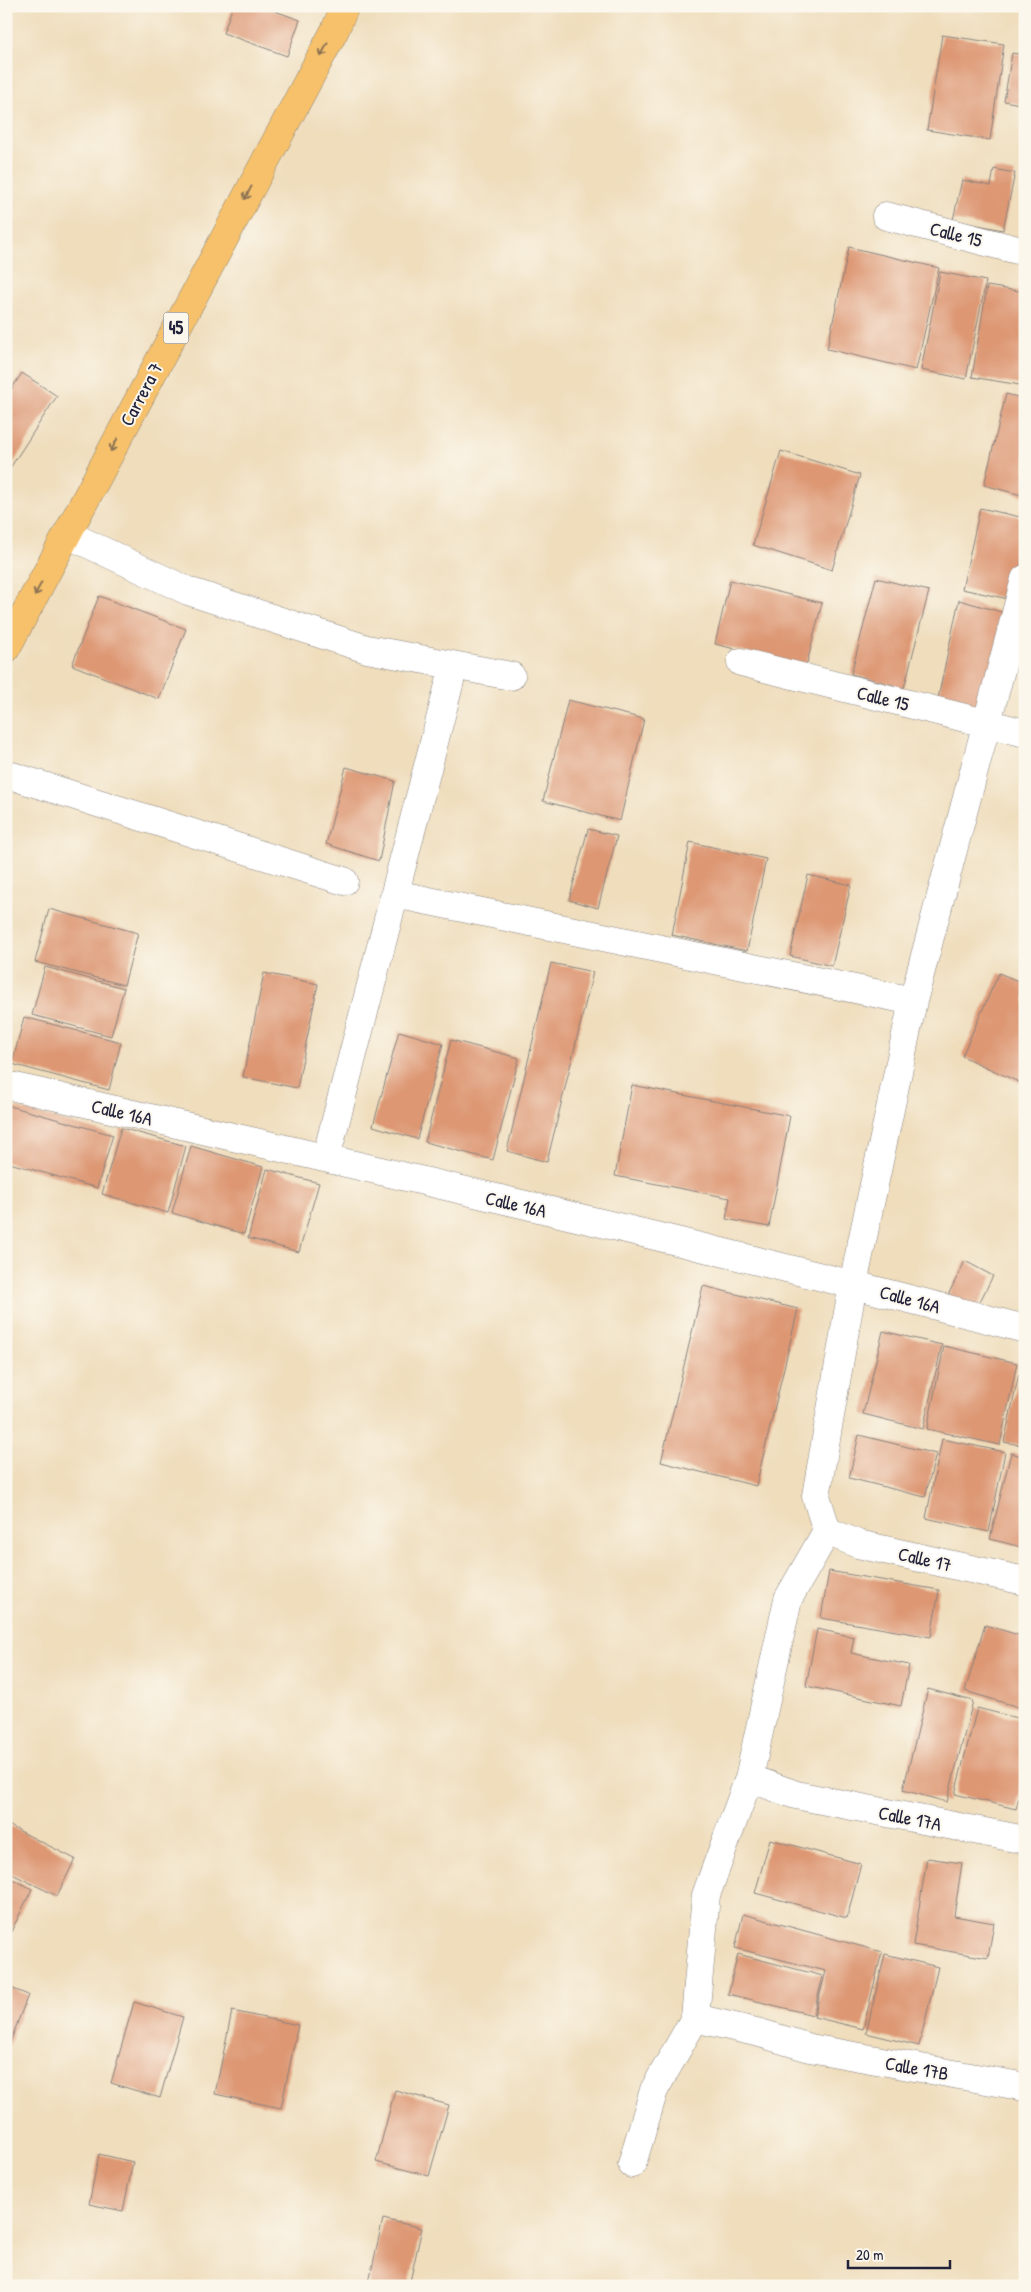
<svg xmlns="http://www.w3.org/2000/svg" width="1031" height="2292" font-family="'Patrick Hand',sans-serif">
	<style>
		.building { fill: #dd9773 }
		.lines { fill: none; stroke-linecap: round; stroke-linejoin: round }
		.street-casing { stroke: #88807c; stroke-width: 29 }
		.primary-casing { stroke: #88807c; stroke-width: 29 }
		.street { stroke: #fff; stroke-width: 28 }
		.primary { stroke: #f6c16b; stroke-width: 28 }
		.oneway { stroke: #8c7253 }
		.labels { text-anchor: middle; stroke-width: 4; stroke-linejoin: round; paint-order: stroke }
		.shield { fill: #fbf7ec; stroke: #636270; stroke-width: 1 }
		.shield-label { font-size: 18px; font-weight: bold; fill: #22223b }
		.street-label { font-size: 19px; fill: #22223b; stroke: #fbf7ec }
	</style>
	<rect width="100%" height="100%" fill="#fbf7ec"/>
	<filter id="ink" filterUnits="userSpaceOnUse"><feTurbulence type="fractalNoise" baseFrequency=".02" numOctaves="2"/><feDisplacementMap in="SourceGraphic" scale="10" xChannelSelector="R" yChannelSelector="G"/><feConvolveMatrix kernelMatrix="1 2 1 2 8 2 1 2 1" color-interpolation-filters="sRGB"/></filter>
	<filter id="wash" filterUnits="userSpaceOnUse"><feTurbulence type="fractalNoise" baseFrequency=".0096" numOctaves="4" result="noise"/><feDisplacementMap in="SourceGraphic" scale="20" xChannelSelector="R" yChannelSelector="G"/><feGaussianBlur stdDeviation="1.12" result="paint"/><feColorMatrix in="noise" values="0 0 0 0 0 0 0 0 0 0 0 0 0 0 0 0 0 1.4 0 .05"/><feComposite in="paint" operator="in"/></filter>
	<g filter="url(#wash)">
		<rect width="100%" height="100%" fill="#efddbc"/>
		<g id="blocks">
			<path class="building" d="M233 6H261L300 20 287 56 223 33Z
				M942 35 1004 44 990 140 927 130Z
				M1012 53 1025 55V105L1004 101Z
				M994 169 1015 173 1003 230 953 220 962 180 991 186Z
				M849 247 939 268 916 370 827 349Z
				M940 272 986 281 966 379 921 370Z
				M987 286 1025 292V358L1020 385 972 377Z
				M22 373 57 396 10 468 6 466V397Z
				M1006 394 1025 399V496L984 485Z
				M781 451 860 475 832 570 753 545Z
				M980 508 1025 518V545L1013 600 962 589Z
				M876 578 929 591 904 688 851 674Z
				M730 580 822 603 806 667 715 644Z
				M99 596 186 629 159 699 72 665Z
				M959 600 1005 613 981 716 937 703Z
				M568 700 644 719 620 821 543 801Z
				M346 767 395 781 379 861 326 844Z
				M588 829 617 836 598 908 569 900Z
				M690 842 766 859 747 951 672 935Z
				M808 875 851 885 832 966 790 956Z
				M49 909 138 933 124 985 35 962Z
				M551 963 593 972 547 1162 507 1151Z
				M45 967 124 988 111 1036 32 1015Z
				M264 973 318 984 297 1088 243 1077Z
				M999 973 1025 984V1085L962 1056Z
				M24 1017 121 1042 109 1090 12 1064Z
				M399 1031 443 1044 417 1139 373 1126Z
				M451 1040 519 1058 493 1160 425 1142Z
				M632 1085 790 1116 769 1227 726 1219 730 1198 615 1176Z
				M6 1105 113 1135 97 1188 6 1162Z
				M121 1128 186 1146 168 1213 102 1194Z
				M191 1146 263 1167 244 1234 172 1213Z
				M267 1169 319 1183 299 1252 248 1238Z
				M965 1261 993 1276 976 1309 948 1295Z
				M703 1286 798 1309 756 1486 661 1462Z
				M883 1331 942 1345 923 1429 863 1414Z
				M944 1346 1017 1363 1000 1445 927 1429Z
				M1019 1374 1025 1375V1446L1004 1442Z
				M859 1435 936 1454 925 1497 849 1478Z
				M942 1439 1005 1452 989 1532 926 1518Z
				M1011 1453 1025 1457V1548L990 1539Z
				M829 1571 939 1590 931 1637 821 1618Z
				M985 1625 1025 1637V1709L965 1691Z
				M817 1629 854 1637 851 1653 909 1665 901 1706 806 1686Z
				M928 1689 973 1701 947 1802 903 1790Z
				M977 1708 1025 1720V1773L1016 1809 955 1794Z
				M6 1824 75 1859 57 1896 6 1871Z
				M770 1839 861 1864 847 1918 755 1893Z
				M927 1858 962 1863 954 1916 994 1923 988 1958 913 1945Z
				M6 1876 32 1889 6 1942Z
				M743 1914 882 1952 863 2029 814 2017 826 1971 735 1948Z
				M738 1954 823 1976 813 2015 728 1994Z
				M885 1954 938 1967 919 2046 866 2033Z
				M6 1986 28 1995 6 2053Z
				M134 2002 183 2017 160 2098 111 2083Z
				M232 2011 298 2025 281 2108 215 2094Z
				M395 2090 449 2105 429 2176 376 2162Z
				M99 2154 133 2162 123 2211 89 2204Z
				M383 2219 422 2228 409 2286H368Z"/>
		</g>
	</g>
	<g filter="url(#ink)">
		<use href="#blocks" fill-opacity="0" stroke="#88807c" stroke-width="1"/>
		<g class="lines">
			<g class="street-casing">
				<path id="street" d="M886 216 1025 252
					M67 534 188 591 367 649 511 676
					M741 662 1025 733
					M6 774 344 881
					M395 894 913 1001
					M6 1085C347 1163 687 1240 1025 1329
					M326 1158 450 681
					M827 1531 858 1544 1025 1581
					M749 1778 796 1795 1025 1840
					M695 2018 706 1895 749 1778 788 1599 827 1531 816 1496 853 1284 913 1001 1025 579
					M632 2164 654 2090 695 2018 760 2033 810 2048 1025 2087"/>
			</g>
			<g class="primary-casing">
				<path id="primary" d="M6 649 335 30 345 6"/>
			</g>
			<use href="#street" class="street"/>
			<use href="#primary" class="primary"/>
		</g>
		<defs><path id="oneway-shaft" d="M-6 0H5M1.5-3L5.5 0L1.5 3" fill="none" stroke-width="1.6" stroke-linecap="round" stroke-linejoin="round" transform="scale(1.25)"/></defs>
		<g class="oneway">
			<use href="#oneway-shaft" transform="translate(324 50) rotate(118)"/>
			<use href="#oneway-shaft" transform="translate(248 193) rotate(118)"/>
			<use href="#oneway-shaft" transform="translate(114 445) rotate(118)"/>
			<use href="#oneway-shaft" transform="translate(38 589) rotate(118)"/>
		</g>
	</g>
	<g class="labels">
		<rect class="shield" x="163.5" y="312.5" width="25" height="31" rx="4"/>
		<g class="shield-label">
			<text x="176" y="334">45</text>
		</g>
		<g class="street-label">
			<text transform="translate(956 234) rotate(14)" y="7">Calle 15</text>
			<text transform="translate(141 394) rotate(-62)" y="7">Carrera 7</text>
			<text transform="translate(883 698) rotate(14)" y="7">Calle 15</text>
			<text transform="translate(122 1112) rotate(13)" y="7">Calle 16A</text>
			<text transform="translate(516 1204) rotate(13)" y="7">Calle 16A</text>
			<text transform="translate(910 1299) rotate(15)" y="7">Calle 16A</text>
			<text transform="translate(925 1559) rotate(13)" y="7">Calle 17</text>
			<text transform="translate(910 1818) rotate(11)" y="7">Calle 17A</text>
			<text transform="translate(917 2068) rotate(10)" y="7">Calle 17B</text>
		</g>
	</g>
	<rect width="1031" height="2292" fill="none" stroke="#fbf7ec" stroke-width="25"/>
	<path d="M848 2260v8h102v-8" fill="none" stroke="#22223b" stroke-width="2.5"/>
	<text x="856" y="2260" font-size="15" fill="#22223b" stroke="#fbf7ec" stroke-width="4" paint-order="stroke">20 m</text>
</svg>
